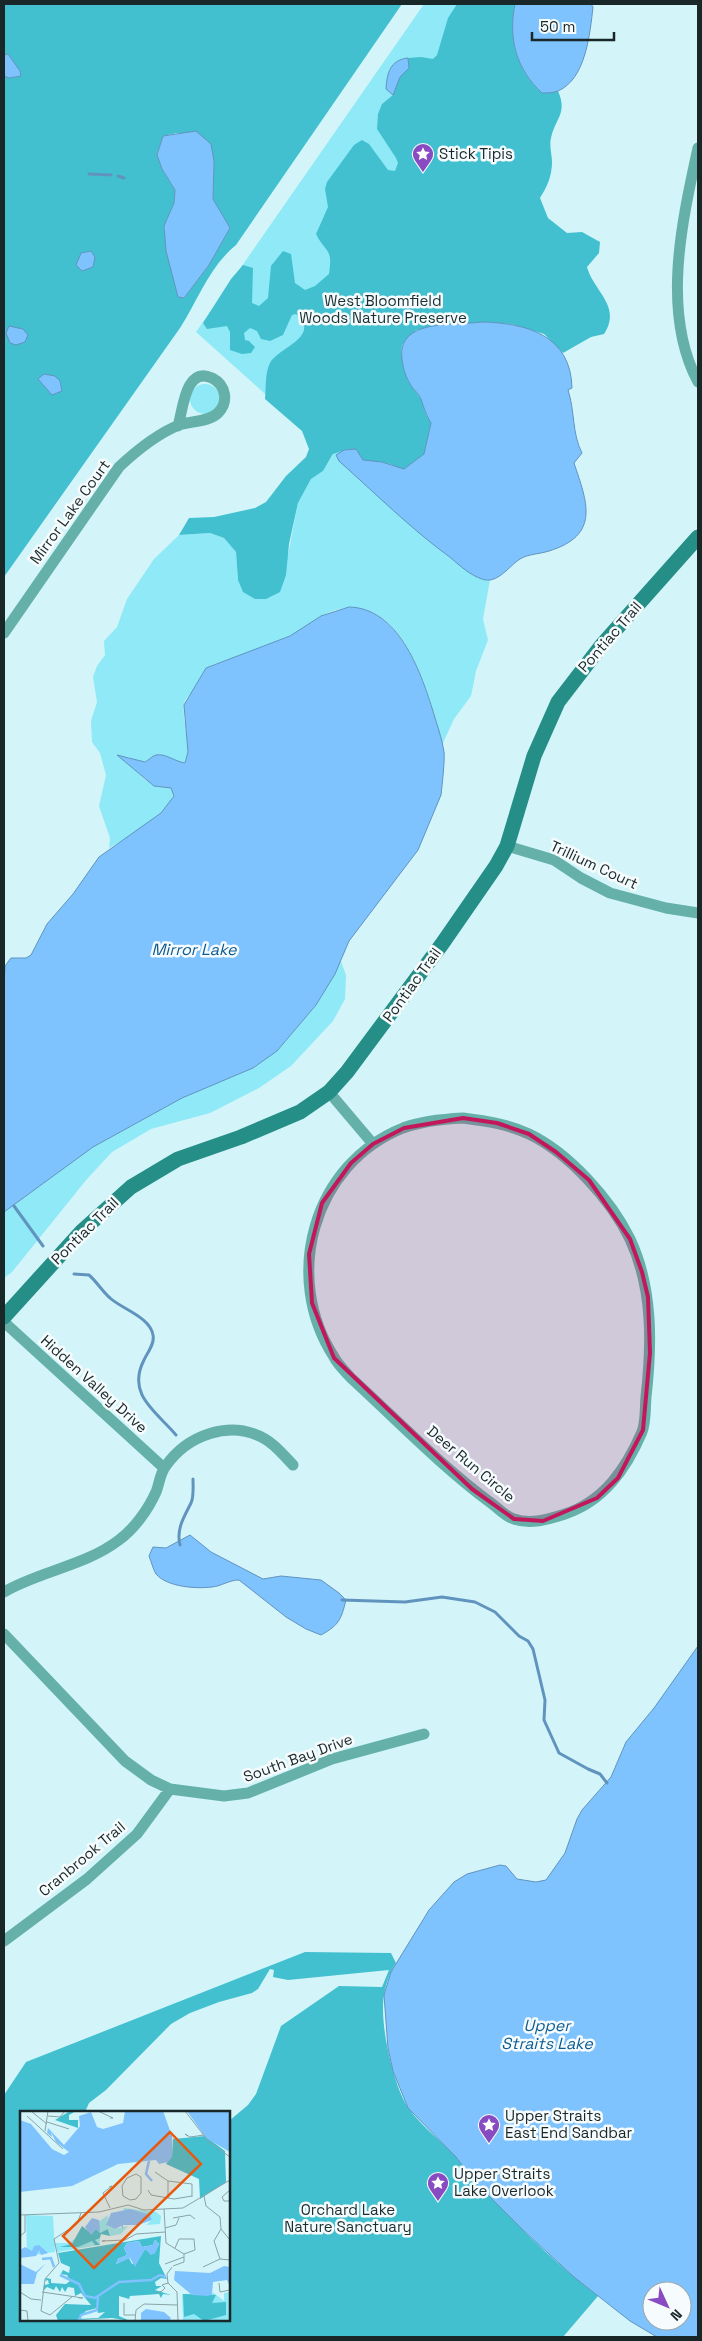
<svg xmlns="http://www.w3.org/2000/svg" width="702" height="2341" font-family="'Space Grotesk',sans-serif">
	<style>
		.green { fill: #8fe9f6 }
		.forest { fill: #42c0d0; fill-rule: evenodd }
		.water { fill: #7ec2fe; stroke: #6094be; fill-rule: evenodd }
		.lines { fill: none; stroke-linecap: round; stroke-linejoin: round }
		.stream { stroke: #6094be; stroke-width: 3 }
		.street { stroke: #65b1aa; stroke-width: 11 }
		.secondary { stroke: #258e86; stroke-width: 15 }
		.marked { fill: #c2185b; fill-opacity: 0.2; stroke: #c2185b; stroke-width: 4; stroke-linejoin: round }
		.labels { text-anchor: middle; stroke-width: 5; stroke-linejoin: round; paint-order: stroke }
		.poi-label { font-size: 15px; fill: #1a2728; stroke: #f6fcfd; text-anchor: start }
		.park-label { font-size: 15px; fill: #182e31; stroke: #f6fcfd }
		.street-label { font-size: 15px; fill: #1a2728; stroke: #f6fcfd }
		.water-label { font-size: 16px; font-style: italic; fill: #0d5b91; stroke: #f6fcfd }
		.inset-river { fill: none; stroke: #7ec2fe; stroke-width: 2.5 }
		.inset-road { fill: none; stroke: #89a3a6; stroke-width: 1 }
		.view { fill: #e8590c; fill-opacity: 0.15; stroke: #e8590c; stroke-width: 2.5 }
		.inset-edge { fill: none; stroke: #1a2728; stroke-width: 2.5 }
	</style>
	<rect width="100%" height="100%" fill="#d3f5fa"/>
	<path class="green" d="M424 4H556L441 551 487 581 490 580 483 619 488 640 476 671 471 696 454 719 442 745C430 699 406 596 340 609 326 612 315 619 304 628 294 635 280 640 269 644 259 649 248 654 238 657 227 661 215 662 206 669 200 674 199 683 195 689 192 693 187 697 185 701 180 712 191 745 187 761 178 766 170 757 160 755 153 754 152 759 146 761 140 763 132 758 126 756 133 767 141 779 154 785 160 788 167 785 173 789 178 811 126 838 109 848L110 838 99 806 106 775 100 753 92 742 91 721 97 702 93 677 97 666 105 655 104 641 117 627 127 599 154 559 179 535 210 533 224 538 236 552 238 580 288 555 298 503 311 479 323 471 333 455 196 332Z
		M190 399a15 15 0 1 1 30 0a15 15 0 1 1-30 0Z
		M340 959 346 975 345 999 333 1021 291 1066 259 1088 210 1113 151 1129 112 1152 87 1179 12 1272 4 1278V1212L93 1147 182 1098 253 1068 280 1048 316 1005 335 974Z"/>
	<path class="forest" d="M4 4H402L236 245C209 267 198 300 180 328L4 577V76L9 78 20 76 8 54 4 55ZM177 133H189L214 161 213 199 230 228 209 265 184 298 178 296 164 226 174 203 175 190 162 169 157 154 163 136Z
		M457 4H515C508 37 516 70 542 93L558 91C568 114 555 118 551 138 549 145 552 155 552 162 552 176 547 187 540 198L548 218 567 233 582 232 600 242 599 253 587 267C594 292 622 306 604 334L591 337 563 353 544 334 511 324 482 322 416 330 402 345 401 352 408 381 421 399 426 415 431 423 424 454 404 469 395 468 391 464 363 460 360 458 357 450 348 449 333 454 323 471 311 479 298 503 289 544 286 575 280 592 266 599H255L243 592 238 580 236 552 224 538 210 533 179 535 189 518 214 517 255 508 266 502 286 476 306 457 309 449 302 431 265 399C266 388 265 372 270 363 279 347 322 337 296 314L292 315 283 335 270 341 261 339 257 331 250 328 244 333 245 340 249 341 255 347 251 353 242 354 230 350V332L227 326 207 329 203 323 231 279 243 265 253 268 252 303 259 306 268 298 271 266 283 251 291 254 295 283 305 290 315 286 329 274C333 247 326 254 316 234L328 207 325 189 327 182 354 145 362 140 369 144 388 170 395 171 398 163 396 158 377 129 378 114 382 104 393 95 400 77 409 68 408 58 421 57 433 59 437 55 448 18Z
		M305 1952 391 1953 396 1963C390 1972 386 1983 384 1995 379 2022 393 2086 409 2109 422 2127 442 2141 457 2158 499 2209 545 2255 598 2296L563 2337H4V2095L26 2062ZM270 1969 274 1970 273 1977 288 1980 389 1970 382 1987 339 1986 281 2026 256 2094 248 2105 229 2121V2320H21V2112H85L89 2103 106 2090 171 2024 190 2013 219 2002 252 1993 258 1989Z"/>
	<path class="water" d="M515 4H591L593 7C590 33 586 79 558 91 553 93 547 93 542 93 516 69 508 38 515 4Z
		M8 54 20 71 21 76 9 78 4 76V55Z
		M408 58 409 68 400 77 393 95 386 89C387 73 390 60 408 58Z
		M196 131 211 144 214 161 213 199 230 228 209 265 184 298 178 297 166 251 164 226 174 203 175 190 162 169 157 155 163 136Z
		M91 251 95 257 93 267 82 271 76 265 81 253Z
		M482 322C526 323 571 335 572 388L568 390C575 411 572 434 582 453L574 463C587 502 601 535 549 551 540 554 528 554 520 559 509 566 497 585 482 579 470 575 460 566 451 558 411 529 376 494 339 461L336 455 344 450 356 449 363 460 382 462 404 469 424 454 431 423C426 415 424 408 421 399 419 394 415 391 412 387 408 381 404 372 403 365 392 318 450 326 482 322Z
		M9 326 23 329 28 335 25 342 16 345 10 343 6 333Z
		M44 374 55 376 60 381 62 391 52 395 38 379Z
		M349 607C398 608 420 670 432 708 436 722 442 738 444 752 445 760 442 786 441 795L418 850 349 941 335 974 316 1005 277 1051 253 1068 182 1098 93 1147 4 1212V986L5 966 11 958H26L31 955 47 924 73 894 99 857 161 813 174 796 171 788 154 786 117 755 145 762C149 760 152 756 156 755 165 753 176 762 185 763L188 752 184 705 206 668 290 636 321 616Z
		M190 1535 211 1552 263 1579 281 1576 321 1580 339 1593 346 1600C341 1620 339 1625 321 1635L306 1629 286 1617 239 1580C229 1580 222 1586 212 1587 196 1589 167 1587 156 1574 153 1569 151 1561 149 1556L153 1547 166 1548Z
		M698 1646V2337H657L630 2321 574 2277 523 2230 476 2183 456 2157 408 2108 393 2071 388 2048 384 1995 391 1972 429 1910 454 1882 467 1874 500 1865 506 1866 517 1879 536 1882 546 1880 565 1853 577 1819 582 1810 611 1777 626 1742 654 1708ZM652 2291H682V2321H652Z"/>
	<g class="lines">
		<path class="stream" d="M89 174 111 175
			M118 176 124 178
			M14 1206 43 1246
			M74 1274 89 1275C97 1282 102 1291 110 1298 122 1309 150 1317 153 1335 155 1344 147 1353 144 1360 126 1395 157 1412 176 1435
			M180 1545C176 1529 184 1517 191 1503 194 1497 193 1487 193 1479
			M342 1600 405 1602 442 1597 475 1602 495 1612 519 1636 528 1641 533 1649 545 1700 544 1720 559 1753 588 1769 600 1774 607 1783"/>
		<path class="street" d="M698 148C682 221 661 313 698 382
			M4 633 119 467C136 451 157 434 179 425 191 421 209 422 218 413 229 402 226 385 212 378 185 366 183 410 178 426
			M507 846 554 860 581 878 610 893 666 908 698 913
			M329 1092 373 1144
			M463 1118C486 1121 508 1124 529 1134 569 1153 611 1200 630 1239 653 1288 652 1344 646 1397 645 1408 646 1422 642 1432 626 1469 604 1501 565 1514 549 1519 531 1525 514 1519 506 1517 498 1508 491 1503 441 1466 397 1420 351 1378 345 1371 338 1365 334 1357 282 1277 313 1164 403 1128 422 1121 443 1119 463 1118Z
			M4 1322 164 1468
			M4 1592C40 1571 85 1566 119 1540 134 1529 148 1510 156 1492 159 1485 160 1474 165 1467 187 1435 230 1419 265 1439 276 1445 285 1457 293 1465
			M4 1634 125 1761 151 1780 170 1789 224 1796 248 1793 332 1759 424 1734
			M4 1941 87 1879 137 1834 170 1789"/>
		<path class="secondary" d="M4 1317 82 1231 131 1187 178 1159 241 1137 300 1112 329 1092 347 1072 442 944 496 866 507 846 534 756 558 702 601 646 698 537"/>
	</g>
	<path class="marked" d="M463 1118 497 1123 529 1134 556 1152 589 1180 630 1239 642 1272 648 1297 650 1353 643 1430 618 1478 597 1498 543 1521 514 1519 472 1489 334 1358 312 1303 309 1254 322 1203 351 1163 373 1144 404 1128Z"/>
	<defs>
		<g id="sight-pin" transform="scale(1.125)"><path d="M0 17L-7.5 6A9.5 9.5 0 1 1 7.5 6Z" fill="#884bc1" stroke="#f6fcfd"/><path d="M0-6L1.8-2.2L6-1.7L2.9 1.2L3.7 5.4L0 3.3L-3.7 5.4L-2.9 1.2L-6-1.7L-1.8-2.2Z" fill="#fff"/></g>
	</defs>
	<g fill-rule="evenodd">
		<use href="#sight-pin" x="423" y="154"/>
		<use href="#sight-pin" x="489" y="2125"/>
		<use href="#sight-pin" x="438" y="2183"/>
	</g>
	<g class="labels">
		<g class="poi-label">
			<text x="439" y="159">Stick Tipis</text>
			<text x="505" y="2121">Upper Straits<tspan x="505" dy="17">East End Sandbar</tspan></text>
			<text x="454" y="2179">Upper Straits<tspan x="454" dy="17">Lake Overlook</tspan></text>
		</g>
		<g class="park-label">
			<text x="383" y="306">West Bloomfield<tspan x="383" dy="17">Woods Nature Preserve</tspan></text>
			<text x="348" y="2215">Orchard Lake<tspan x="348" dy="17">Nature Sanctuary</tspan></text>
		</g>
		<g class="street-label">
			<text transform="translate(70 512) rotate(-54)" y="5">Mirror Lake Court</text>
			<text transform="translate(610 637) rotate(-49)" y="5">Pontiac Trail</text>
			<text transform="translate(594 865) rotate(25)" y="5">Trillium Court</text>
			<text transform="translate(412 985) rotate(-54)" y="5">Pontiac Trail</text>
			<text transform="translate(85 1231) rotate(-45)" y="5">Pontiac Trail</text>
			<text transform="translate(94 1384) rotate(42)" y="5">Hidden Valley Drive</text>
			<text transform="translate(471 1464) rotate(40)" y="5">Deer Run Circle</text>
			<text transform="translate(298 1758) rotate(-20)" y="5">South Bay Drive</text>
			<text transform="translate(82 1859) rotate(-40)" y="5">Cranbrook Trail</text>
		</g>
		<g class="water-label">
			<text x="194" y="955">Mirror Lake</text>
			<text x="547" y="2031">Upper<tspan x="547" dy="18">Straits Lake</tspan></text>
		</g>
	</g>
	<g transform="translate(20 2111)">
		<rect width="210" height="210" fill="#d3f5fa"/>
		<path d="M104 97 136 101 141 105 140 113 126 114 132 109 130 104 103 99ZM6 104 33 105 35 141 7 145ZM88 104 87 115 95 118 108 115 101 123 90 125 89 118 80 122V134L37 141 34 132H49ZM210 181V210H163L162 183 194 182 204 190V182Z" fill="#8fe9f6"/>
		<path d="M50 0H56L49 4V9H58V17L35 9ZM185 25 205 40 206 71 180 88 179 68 146 53 152 45 153 28ZM62 115 72 123 76 118 80 122 88 118 90 125 81 123 80 127 75 129 80 134H75L72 130 58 136H40L52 133ZM141 125 139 152 147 168 141 167 135 171 136 175H142L135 179 151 184 143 183 141 187 139 183 110 185 109 188 99 185V205L110 210 92 207 38 210 36 204 45 193 71 194 61 182 55 185 54 177 48 176 45 181 42 176 40 181 36 175 34 179 27 176 23 180 24 174 29 173 28 169 25 170 26 167 31 168V172L46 173 50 170 47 164 41 163 43 159 49 162 50 156 41 152 38 142ZM135 129 139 133 134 143 125 138 117 151 112 153 109 147 96 153 98 148 107 144 104 137 107 132 119 130 122 136 133 134ZM77 197 78 202 85 201 78 207 58 208 66 200ZM163 183 196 184 192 192 206 191V204L184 210 174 203 164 206Z" fill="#42c0d0" fill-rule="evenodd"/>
		<path d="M105 0H143L152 25V45L148 51 139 53 136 49 98 53 52 75 0 81V9L11 13 32 38 44 44 49 41 36 31 31 21 32 26 27 22 28 17 44 34 60 15 59 5 71 1 77 16 83 18 103 12ZM167 0H210V41L186 27ZM110 98 130 104 132 109 118 114H103V118L101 115 95 118 86 114 91 102ZM72 107 79 109 80 121 76 118 71 124 65 116ZM135 129 139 133 135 142 131 144 125 138 115 156 110 147 96 153 98 148 107 144 104 137 107 132 119 130 122 136 133 134ZM19 134 28 142 21 144 19 139 16 145 0 147V139L5 136 12 140 14 135ZM26 152 17 162 14 173H0V153L16 161ZM204 155 210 156V176L207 169 193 171 192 183 188 185 172 184 154 169 155 160 190 162ZM126 198 144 201 151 207 149 210H121V202Z" fill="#7ec2fe"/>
		<path class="inset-river" d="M129 50 126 63 132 70M22 148 31 147 34 156M40 164 59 173 65 185 75 187 99 171 131 169 140 164 146 166M59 210 61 204 77 199 78 186"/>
		<path class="inset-road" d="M11 0 27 13M78 0 93 7H90M165 0 189 31 210 46M7 5 43 38M28 5 40 6 45 0M27 11 49 18M25 20 28 0M168 25 165 23 170 26 184 24M135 61 148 70V87M116 63 121 66V82L116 88 110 89 103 85 102 75 107 67ZM148 70 172 73V86M89 76 92 75 83 82 90 97M128 79 131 84 154 88 172 85M210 79 202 86 204 90H210M184 85 186 95 200 106 201 118 210 129M144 98 146 132 164 143V151L153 155M0 104 79 101 108 94 124 99 163 97 210 69M153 107 170 104 175 108M145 117 156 114 159 107M0 125 5 121V104M85 130H82L105 129 116 123 145 121M155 137 159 128H174L175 139 164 143M200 148 194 130 201 118M145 153 164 146M152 156 147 163 148 172 157 181 158 210M183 156 200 148 210 149M199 172 200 181 210 179M0 181 11 188 21 189M22 181 63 187H59M137 182 142 180 145 177 142 174 148 172M53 185 30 204 21 200 25 168 39 152 34 128 57 113 61 102M104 192V204H115M0 199 7 200 8 210M115 210 116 199 124 193 157 194"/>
		<path class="view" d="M150 21 181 53 74 157 43 125Z"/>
		<rect width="210" height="210" class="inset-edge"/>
	</g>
	<rect width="702" height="2341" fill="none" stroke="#1a2728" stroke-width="10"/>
	<g transform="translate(667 2306) rotate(134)"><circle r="24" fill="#f6fcfd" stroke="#9ea7a8"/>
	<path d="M0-4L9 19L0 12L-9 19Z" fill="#884bc1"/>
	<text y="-8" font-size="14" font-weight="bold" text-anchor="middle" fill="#1a2728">N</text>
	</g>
	<path d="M532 32v8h82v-8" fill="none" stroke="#1a2728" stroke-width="2.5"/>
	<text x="540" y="32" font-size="15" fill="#1a2728" stroke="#f6fcfd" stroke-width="4" paint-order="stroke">50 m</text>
</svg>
